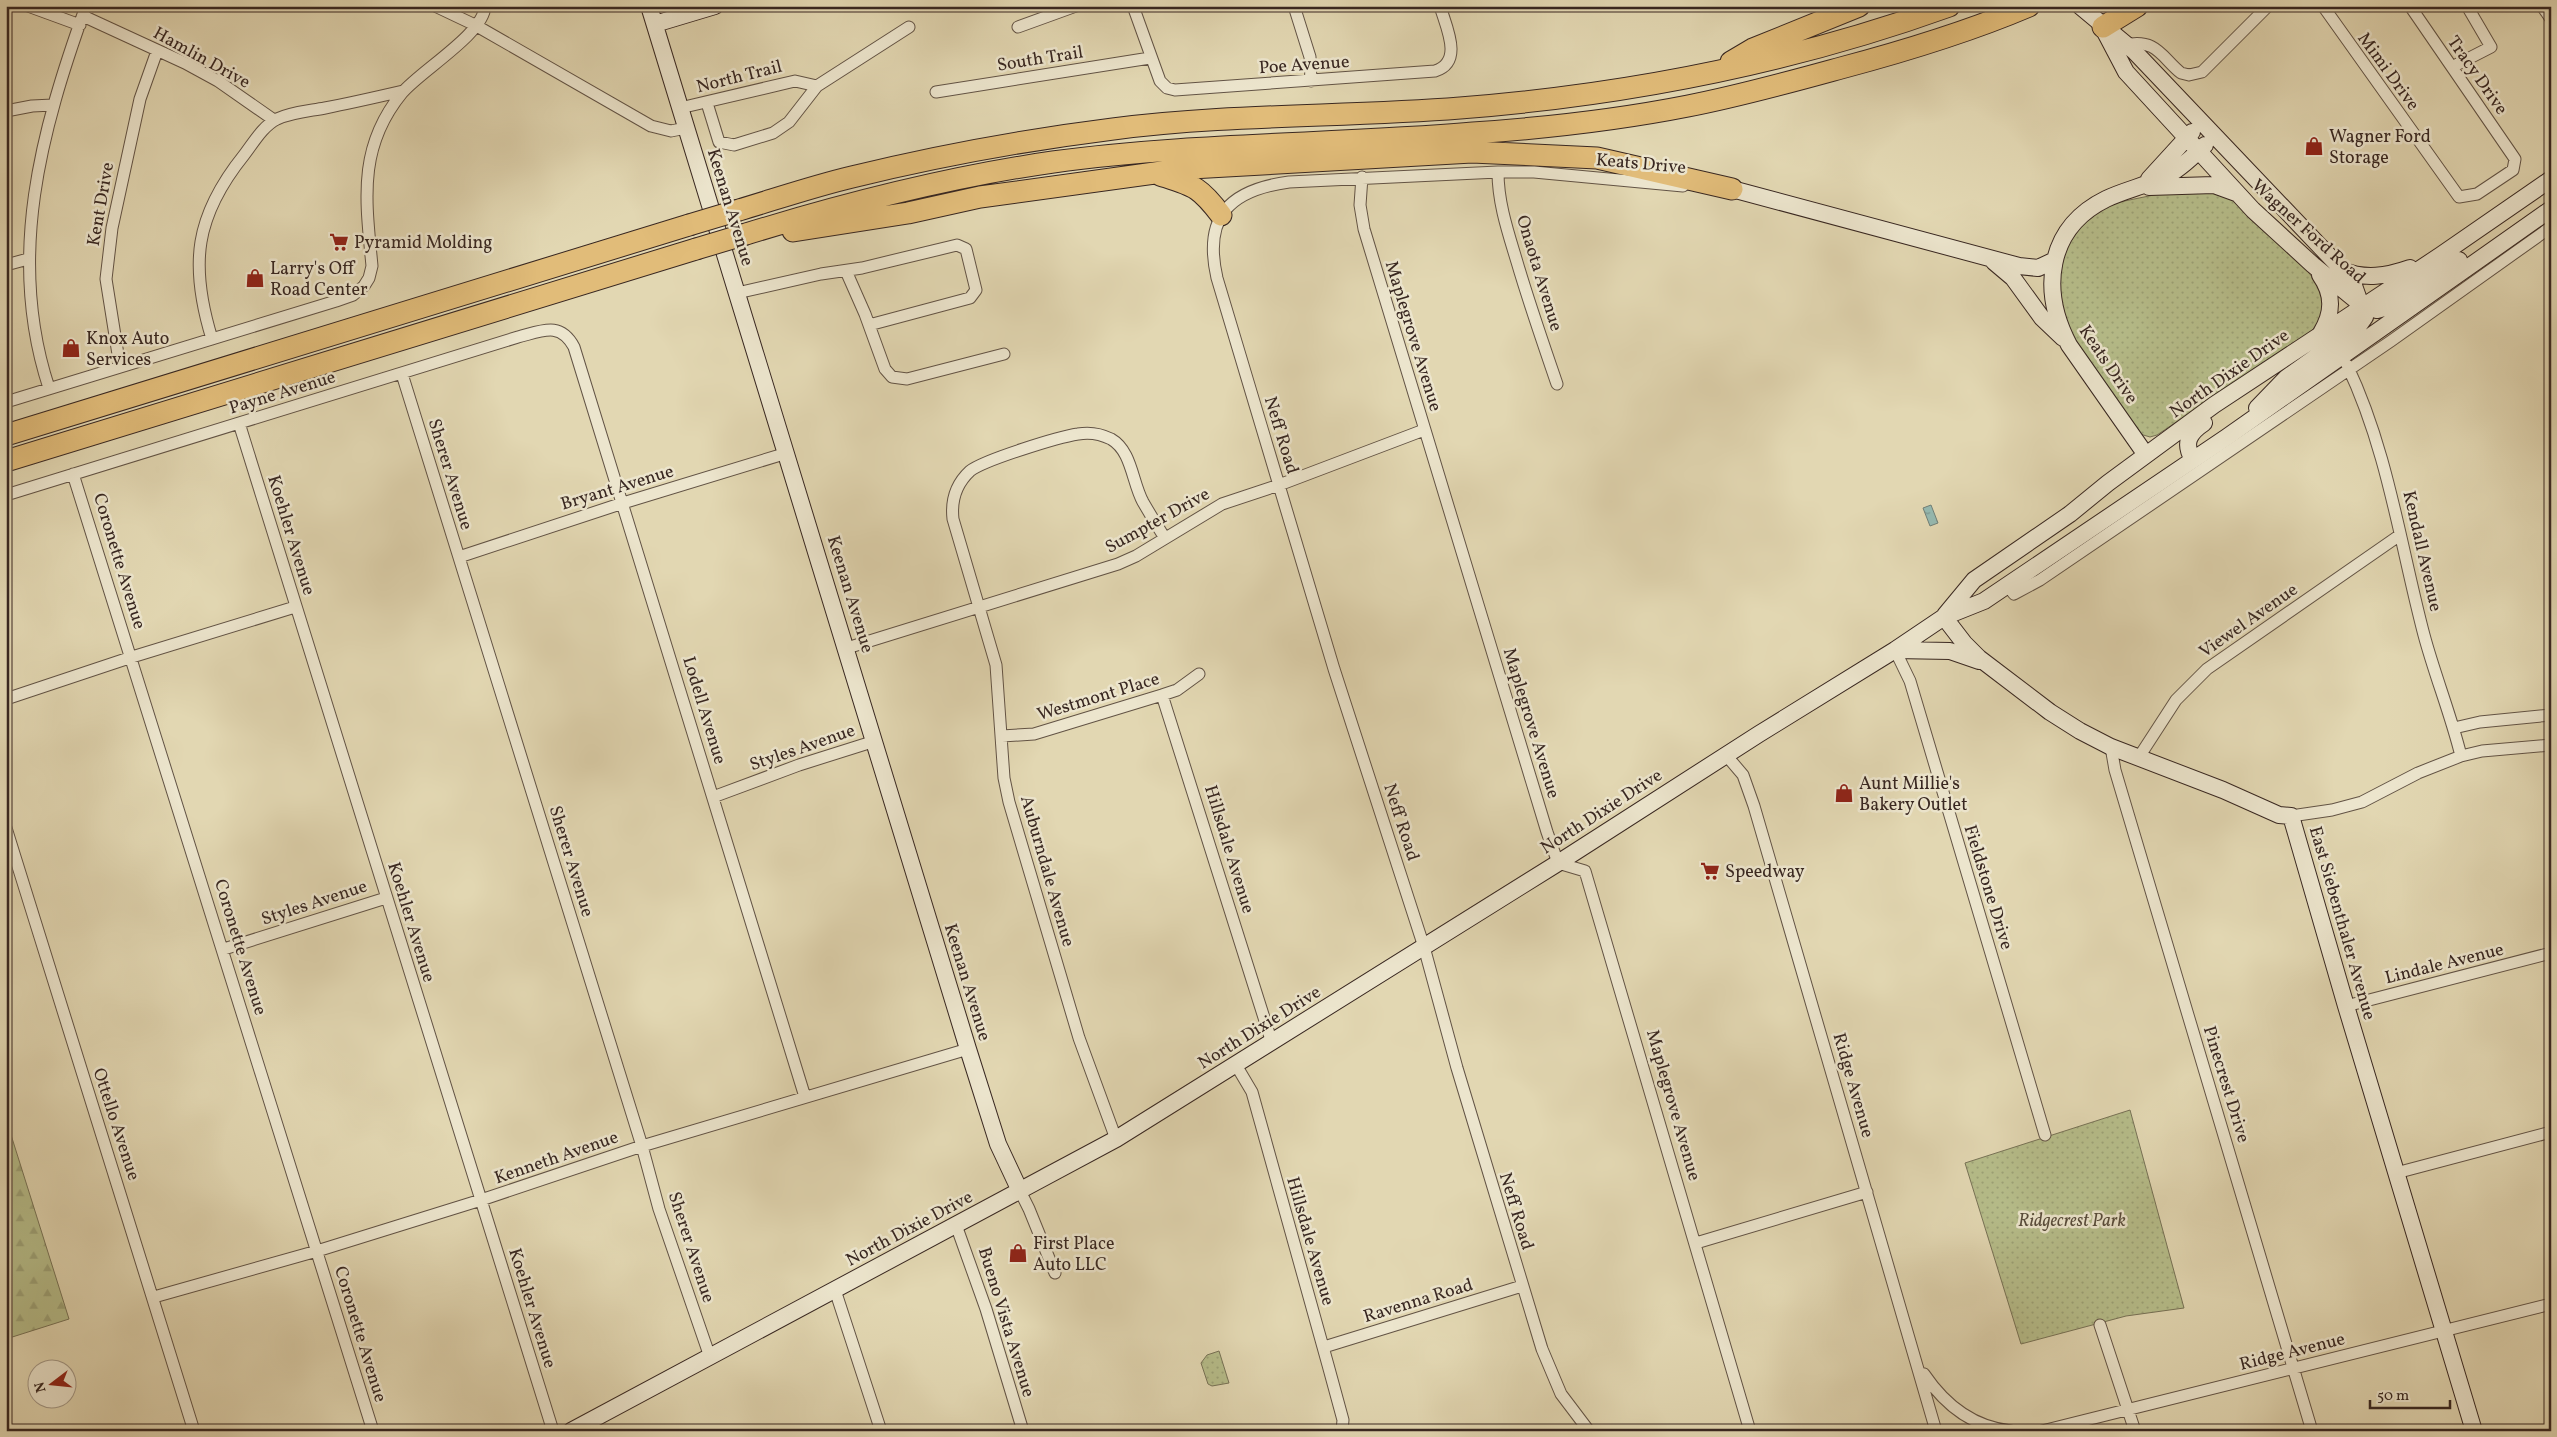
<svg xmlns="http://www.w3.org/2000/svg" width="2557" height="1437" font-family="Vollkorn,serif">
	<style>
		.grass { fill: url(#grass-dots); stroke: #777256 }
		.forest { fill: url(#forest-firs); stroke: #777256 }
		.water { fill: url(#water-ripples); stroke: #707f77 }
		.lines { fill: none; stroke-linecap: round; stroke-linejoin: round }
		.street-casing { stroke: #625345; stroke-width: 13 }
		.secondary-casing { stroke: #382721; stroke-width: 18 }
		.highway-casing { stroke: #382721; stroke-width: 23 }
		.street { stroke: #ece5cd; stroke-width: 11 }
		.secondary { stroke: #ece5cd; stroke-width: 16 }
		.highway { stroke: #e1bc79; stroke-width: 21 }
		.highway-bridge-casing { stroke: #382721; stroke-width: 23; stroke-linecap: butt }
		.highway-bridge { stroke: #e1bc79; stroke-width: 21 }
		.labels { text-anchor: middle; stroke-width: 5; stroke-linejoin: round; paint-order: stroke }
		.street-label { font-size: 18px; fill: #382721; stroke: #ece5cd }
		.poi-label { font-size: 18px; fill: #382721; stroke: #ece5cd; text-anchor: start }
		.park-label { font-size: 18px; font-style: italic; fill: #584c3b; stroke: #ece5cd }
	</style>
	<defs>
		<pattern id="grass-dots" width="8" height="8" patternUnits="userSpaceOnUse" patternTransform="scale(1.25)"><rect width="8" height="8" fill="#b6bd8a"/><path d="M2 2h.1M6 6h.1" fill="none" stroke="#9da277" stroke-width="1.8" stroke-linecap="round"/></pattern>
		<pattern id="forest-firs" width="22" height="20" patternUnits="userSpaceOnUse" patternTransform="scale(1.25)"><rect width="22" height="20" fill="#b6bd8a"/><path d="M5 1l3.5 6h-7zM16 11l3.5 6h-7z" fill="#9da277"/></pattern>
		<pattern id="water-ripples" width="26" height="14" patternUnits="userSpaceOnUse" patternTransform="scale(1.25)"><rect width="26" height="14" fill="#95b9b0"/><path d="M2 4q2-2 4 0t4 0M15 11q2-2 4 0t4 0" fill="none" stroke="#7b968f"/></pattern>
	</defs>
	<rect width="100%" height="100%" fill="#e2d7b2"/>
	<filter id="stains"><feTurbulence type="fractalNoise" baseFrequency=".004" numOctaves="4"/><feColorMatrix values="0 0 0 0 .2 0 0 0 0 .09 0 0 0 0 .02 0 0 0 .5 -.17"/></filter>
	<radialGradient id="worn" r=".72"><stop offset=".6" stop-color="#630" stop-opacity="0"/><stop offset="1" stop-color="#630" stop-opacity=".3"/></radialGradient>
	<path class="grass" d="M2178 190 2219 191 2233 196 2306 269 2323 292 2325 317 2310 332 2157 435 2150 437 2140 434 2070 333 2061 313 2059 265 2068 245 2084 222 2110 204Z
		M2130 1110 2184 1308 2126 1316 2021 1344 1965 1163Z
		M1219 1351 1229 1383 1212 1386 1208 1384 1201 1363 1207 1355Z"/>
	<path class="forest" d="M6 1119 69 1319 6 1339Z"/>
	<path class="water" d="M1931 505 1938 523 1930 526 1923 508Z"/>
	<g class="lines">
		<g class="street-casing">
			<path id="street" d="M28 6 80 25
				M435 6 475 25 651 126 671 131 686 128
				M1133 6 1160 81 1167 88 1175 90 1435 71C1464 62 1446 27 1440 6
				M1294 6 1310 57 1311 81
				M2323 6 2459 197 2477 194 2513 170 2515 159 2410 6
				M2542 6 2551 19
				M83 16 185 63 218 81 274 120
				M1018 27 1076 6
				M2125 45C2157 38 2162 58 2181 73L2189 75 2202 72 2268 6
				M2452 67 2491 47 2467 6
				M936 92 1150 58
				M707 103 719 142 734 145 773 133 789 122 817 86
				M680 108 795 81 817 86 909 27
				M6 111 32 106 53 105
				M1498 172C1498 203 1508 232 1517 262 1529 303 1543 343 1557 384
				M1362 177 1360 205 1364 229 1547 832 1558 863 1585 871 1750 1431
				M6 265 28 259
				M846 271 865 314 885 369 892 377 907 379 1004 354
				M737 293 821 274 862 268 957 245 966 249 976 290 970 298 869 325
				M212 339C189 264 195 216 244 155 254 142 263 126 277 119 292 112 309 111 325 108 351 103 377 97 403 91
				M2347 365C2388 451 2400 544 2424 635 2435 676 2451 715 2461 756
				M120 367 106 279 112 228 140 99 157 51
				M402 374 642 1146 659 1209 710 1357
				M49 388C6 258 41 131 86 6
				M6 402 336 301 353 295 364 286 369 278 372 266C366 201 357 148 402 93 420 71 484 34 485 6
				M239 423 553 1431
				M73 474 373 1431
				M6 495 518 337C542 331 560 321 574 347L805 1097
				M459 557 623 503 787 453
				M2007 585 2014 594 2040 580 2391 341 2551 227
				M847 648 1118 564 1136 556 1222 504 1279 485 1424 430
				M1895 650 1910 681 2045 1135
				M1162 695 1272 1043
				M6 699 132 657 295 607
				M2454 728 2480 722 2551 715
				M1002 736 1034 734 1162 695 1177 690 1199 674
				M2111 747 2115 770 2312 1431
				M1726 755 1743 775 1754 806 1936 1431
				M2139 757 2176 700 2207 669 2400 535
				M713 797 799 765 875 741
				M2291 816 2332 810 2362 802 2418 773 2461 756 2482 751 2551 745
				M6 828 194 1431
				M224 949 386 898
				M2346 1006 2551 953
				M1236 1065 1252 1092 1328 1365 1343 1420 1342 1431
				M1116 1139 1079 1038 1009 802 1004 778 996 665 953 519C951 501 956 484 970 471 984 460 1058 437 1078 434 1089 432 1101 434 1111 439 1132 451 1132 482 1143 502 1150 514 1157 526 1165 538
				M2396 1173 2551 1132
				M1020 1191 1029 1209 1055 1273
				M956 1225 986 1309 1023 1431
				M1696 1243 1867 1192
				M835 1290 881 1431
				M154 1297 317 1251 481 1200 642 1146 968 1049
				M2100 1325 2135 1431
				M1324 1347 1522 1286
				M1924 1374C1945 1405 1972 1427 2011 1431
				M1589 1431 1561 1394 1542 1349 1457 1068 1424 947 1334 669 1217 278C1203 217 1229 190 1289 182L1498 172H1534L1683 186
				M2042 1431 2551 1304"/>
		</g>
		<g class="secondary-casing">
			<path id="secondary" d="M649 6 968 1049 998 1144 1020 1191
				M2080 6 2134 51 2352 280 2365 317 2358 327 2286 378 2257 408
				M655 24 715 6
				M2105 32 2126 72 2253 210 2313 265 2363 306 2377 310 2391 306 2459 260
				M2149 179 2192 132
				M2149 187 2214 185 2236 193
				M1732 189 2019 266 2038 268 2055 260
				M1994 262 2013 278 2042 318 2063 338
				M2342 270C2365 280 2387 276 2410 268
				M2320 275C2334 295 2333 313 2321 333
				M2146 455 2069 345C2040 290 2047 228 2106 199 2129 188 2155 184 2176 170 2187 163 2196 153 2205 145
				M2193 460C2183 443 2189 433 2204 423
				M1945 615 1974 580 2070 514 2108 483 2214 405 2441 255 2551 179
				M1944 617 1964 643 1979 658 2050 712 2080 731 2111 747 2223 790 2279 815 2291 816 2346 1006 2474 1431
				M1895 650 1950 651 1979 661
				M571 1431 1116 1139 1558 863 1759 734 1895 650 1944 617 1984 601 2227 437 2551 209"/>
		</g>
		<g class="highway-casing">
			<path id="highway" d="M2103 27 2137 6
				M1731 62 1753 49 1859 6
				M1160 175C1194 186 1199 186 1221 215
				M739 210C776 199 814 186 852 177 938 156 1025 140 1113 129 1228 114 1345 117 1460 108 1627 95 1791 63 1949 6
				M793 231 908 213 980 197 1191 168 1472 152 1597 158 1732 189
				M746 234C847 203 948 177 1053 162 1192 143 1333 145 1473 133 1545 128 1617 120 1688 106 1740 96 1790 82 1841 68 1905 51 1968 32 2029 6
				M6 435 689 225
				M6 461 696 249"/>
		</g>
		<use href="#street" class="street"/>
		<use href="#secondary" class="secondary"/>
		<use href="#highway" class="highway"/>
		<g class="highway-bridge-casing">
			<path id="highway-bridge" d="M689 225 739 210
				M696 249 746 234"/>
		</g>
		<use href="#highway-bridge" class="highway-bridge"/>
	</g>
	<defs>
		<g id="shop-bare" transform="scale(1.5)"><path d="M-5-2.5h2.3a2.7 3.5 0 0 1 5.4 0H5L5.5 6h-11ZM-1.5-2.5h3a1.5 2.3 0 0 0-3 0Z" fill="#8f2418" stroke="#ece5cd" stroke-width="2.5" paint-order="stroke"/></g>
		<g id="supermarket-bare" transform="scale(1.5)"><path d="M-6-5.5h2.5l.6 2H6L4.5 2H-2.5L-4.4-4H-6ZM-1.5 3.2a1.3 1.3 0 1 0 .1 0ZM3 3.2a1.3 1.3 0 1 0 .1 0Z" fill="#8f2418" stroke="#ece5cd" stroke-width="2.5" paint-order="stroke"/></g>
	</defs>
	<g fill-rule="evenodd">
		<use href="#shop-bare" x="2314" y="146"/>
		<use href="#supermarket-bare" x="339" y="242"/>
		<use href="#shop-bare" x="255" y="278"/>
		<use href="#shop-bare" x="71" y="348"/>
		<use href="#shop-bare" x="1844" y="793"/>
		<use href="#supermarket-bare" x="1710" y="871"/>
		<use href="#shop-bare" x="1018" y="1253"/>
	</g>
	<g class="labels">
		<g class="street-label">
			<text transform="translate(202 57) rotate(29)" y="6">Hamlin Drive</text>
			<text transform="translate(1040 58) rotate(-9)" y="6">South Trail</text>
			<text transform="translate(1304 64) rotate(-4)" y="6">Poe Avenue</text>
			<text transform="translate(2389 71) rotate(54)" y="6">Mimi Drive</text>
			<text transform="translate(2478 75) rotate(55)" y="6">Tracy Drive</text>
			<text transform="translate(739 76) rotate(-14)" y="6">North Trail</text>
			<text transform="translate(1641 163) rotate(5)" y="6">Keats Drive</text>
			<text transform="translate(100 204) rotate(-80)" y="6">Kent Drive</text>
			<text transform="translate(731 207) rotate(73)" y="6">Keenan Avenue</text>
			<text transform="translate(2309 231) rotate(42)" y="6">Wagner Ford Road</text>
			<text transform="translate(1540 273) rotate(73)" y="6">Onaota Avenue</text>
			<text transform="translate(1414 336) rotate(73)" y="6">Maplegrove Avenue</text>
			<text transform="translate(2109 364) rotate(56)" y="6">Keats Drive</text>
			<text transform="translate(2229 373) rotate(-35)" y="6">North Dixie Drive</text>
			<text transform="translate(282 392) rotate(-17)" y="6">Payne Avenue</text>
			<text transform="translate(1282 435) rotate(73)" y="6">Neff Road</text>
			<text transform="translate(451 474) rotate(73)" y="6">Sherer Avenue</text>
			<text transform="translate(617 487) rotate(-17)" y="6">Bryant Avenue</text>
			<text transform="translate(1157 520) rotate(-29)" y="6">Sumpter Drive</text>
			<text transform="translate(292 535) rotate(73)" y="6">Koehler Avenue</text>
			<text transform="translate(2423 551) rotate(77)" y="6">Kendall Avenue</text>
			<text transform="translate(120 561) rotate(73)" y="6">Coronette Avenue</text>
			<text transform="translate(851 594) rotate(73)" y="6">Keenan Avenue</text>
			<text transform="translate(2248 620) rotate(-35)" y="6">Viewel Avenue</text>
			<text transform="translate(1098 696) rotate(-17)" y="6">Westmont Place</text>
			<text transform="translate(705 710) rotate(73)" y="6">Lodell Avenue</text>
			<text transform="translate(1532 723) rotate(73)" y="6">Maplegrove Avenue</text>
			<text transform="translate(802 747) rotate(-19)" y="6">Styles Avenue</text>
			<text transform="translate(1601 811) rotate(-33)" y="6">North Dixie Drive</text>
			<text transform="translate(1402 822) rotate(72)" y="6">Neff Road</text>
			<text transform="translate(1230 849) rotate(73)" y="6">Hillsdale Avenue</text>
			<text transform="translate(572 861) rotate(73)" y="6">Sherer Avenue</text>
			<text transform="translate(1048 871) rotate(74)" y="6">Auburndale Avenue</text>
			<text transform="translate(1989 887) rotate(73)" y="6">Fieldstone Drive</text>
			<text transform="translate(314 902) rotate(-18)" y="6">Styles Avenue</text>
			<text transform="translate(412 922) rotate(73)" y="6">Koehler Avenue</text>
			<text transform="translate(2343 923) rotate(74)" y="6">East Siebenthaler Avenue</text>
			<text transform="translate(241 947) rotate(73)" y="6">Coronette Avenue</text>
			<text transform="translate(2444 963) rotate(-14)" y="6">Lindale Avenue</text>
			<text transform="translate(968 982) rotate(73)" y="6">Keenan Avenue</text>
			<text transform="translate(1259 1027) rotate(-32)" y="6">North Dixie Drive</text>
			<text transform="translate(2227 1084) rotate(73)" y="6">Pinecrest Drive</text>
			<text transform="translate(1854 1085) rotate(74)" y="6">Ridge Avenue</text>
			<text transform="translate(1674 1105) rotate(74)" y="6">Maplegrove Avenue</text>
			<text transform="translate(117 1124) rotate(72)" y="6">Ottello Avenue</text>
			<text transform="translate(556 1157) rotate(-19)" y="6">Kenneth Avenue</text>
			<text transform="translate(1517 1211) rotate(73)" y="6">Neff Road</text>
			<text transform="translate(909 1228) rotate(-28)" y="6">North Dixie Drive</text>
			<text transform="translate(1311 1241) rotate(74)" y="6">Hillsdale Avenue</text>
			<text transform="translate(692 1247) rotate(72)" y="6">Sherer Avenue</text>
			<text transform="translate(1418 1300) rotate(-17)" y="6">Ravenna Road</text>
			<text transform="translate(533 1308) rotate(73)" y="6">Koehler Avenue</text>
			<text transform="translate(1007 1322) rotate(73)" y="6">Bueno Vista Avenue</text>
			<text transform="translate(361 1334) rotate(73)" y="6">Coronette Avenue</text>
			<text transform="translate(2292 1351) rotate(-14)" y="6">Ridge Avenue</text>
		</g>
		<g class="poi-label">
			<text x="2329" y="142">Wagner Ford<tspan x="2329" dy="21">Storage</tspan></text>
			<text x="354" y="248">Pyramid Molding</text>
			<text x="270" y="274">Larry's Off<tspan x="270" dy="21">Road Center</tspan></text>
			<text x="86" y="344">Knox Auto<tspan x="86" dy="21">Services</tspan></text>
			<text x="1859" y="789">Aunt Millie's<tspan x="1859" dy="21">Bakery Outlet</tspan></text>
			<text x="1725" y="877">Speedway</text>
			<text x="1033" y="1249">First Place<tspan x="1033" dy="21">Auto LLC</tspan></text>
		</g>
		<g class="park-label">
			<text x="2072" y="1226">Ridgecrest Park</text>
		</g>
	</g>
	<rect width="2557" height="1437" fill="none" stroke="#e2d7b2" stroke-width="25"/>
	<rect x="8" y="8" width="2542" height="1422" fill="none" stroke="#382721" stroke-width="2.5"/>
	<rect x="12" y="12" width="2532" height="1412" fill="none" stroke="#382721"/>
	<g transform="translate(52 1384) rotate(254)"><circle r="24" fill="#ece5cd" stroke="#a49988"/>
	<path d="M0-4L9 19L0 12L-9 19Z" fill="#8f2418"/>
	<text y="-8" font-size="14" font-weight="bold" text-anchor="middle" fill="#382721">N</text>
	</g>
	<path d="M2370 1400v8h80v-8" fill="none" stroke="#382721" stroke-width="2.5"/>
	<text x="2377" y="1400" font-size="15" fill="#382721" stroke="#ece5cd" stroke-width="4" paint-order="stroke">50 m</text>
	<rect width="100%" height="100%" filter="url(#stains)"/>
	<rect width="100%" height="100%" fill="url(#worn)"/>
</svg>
